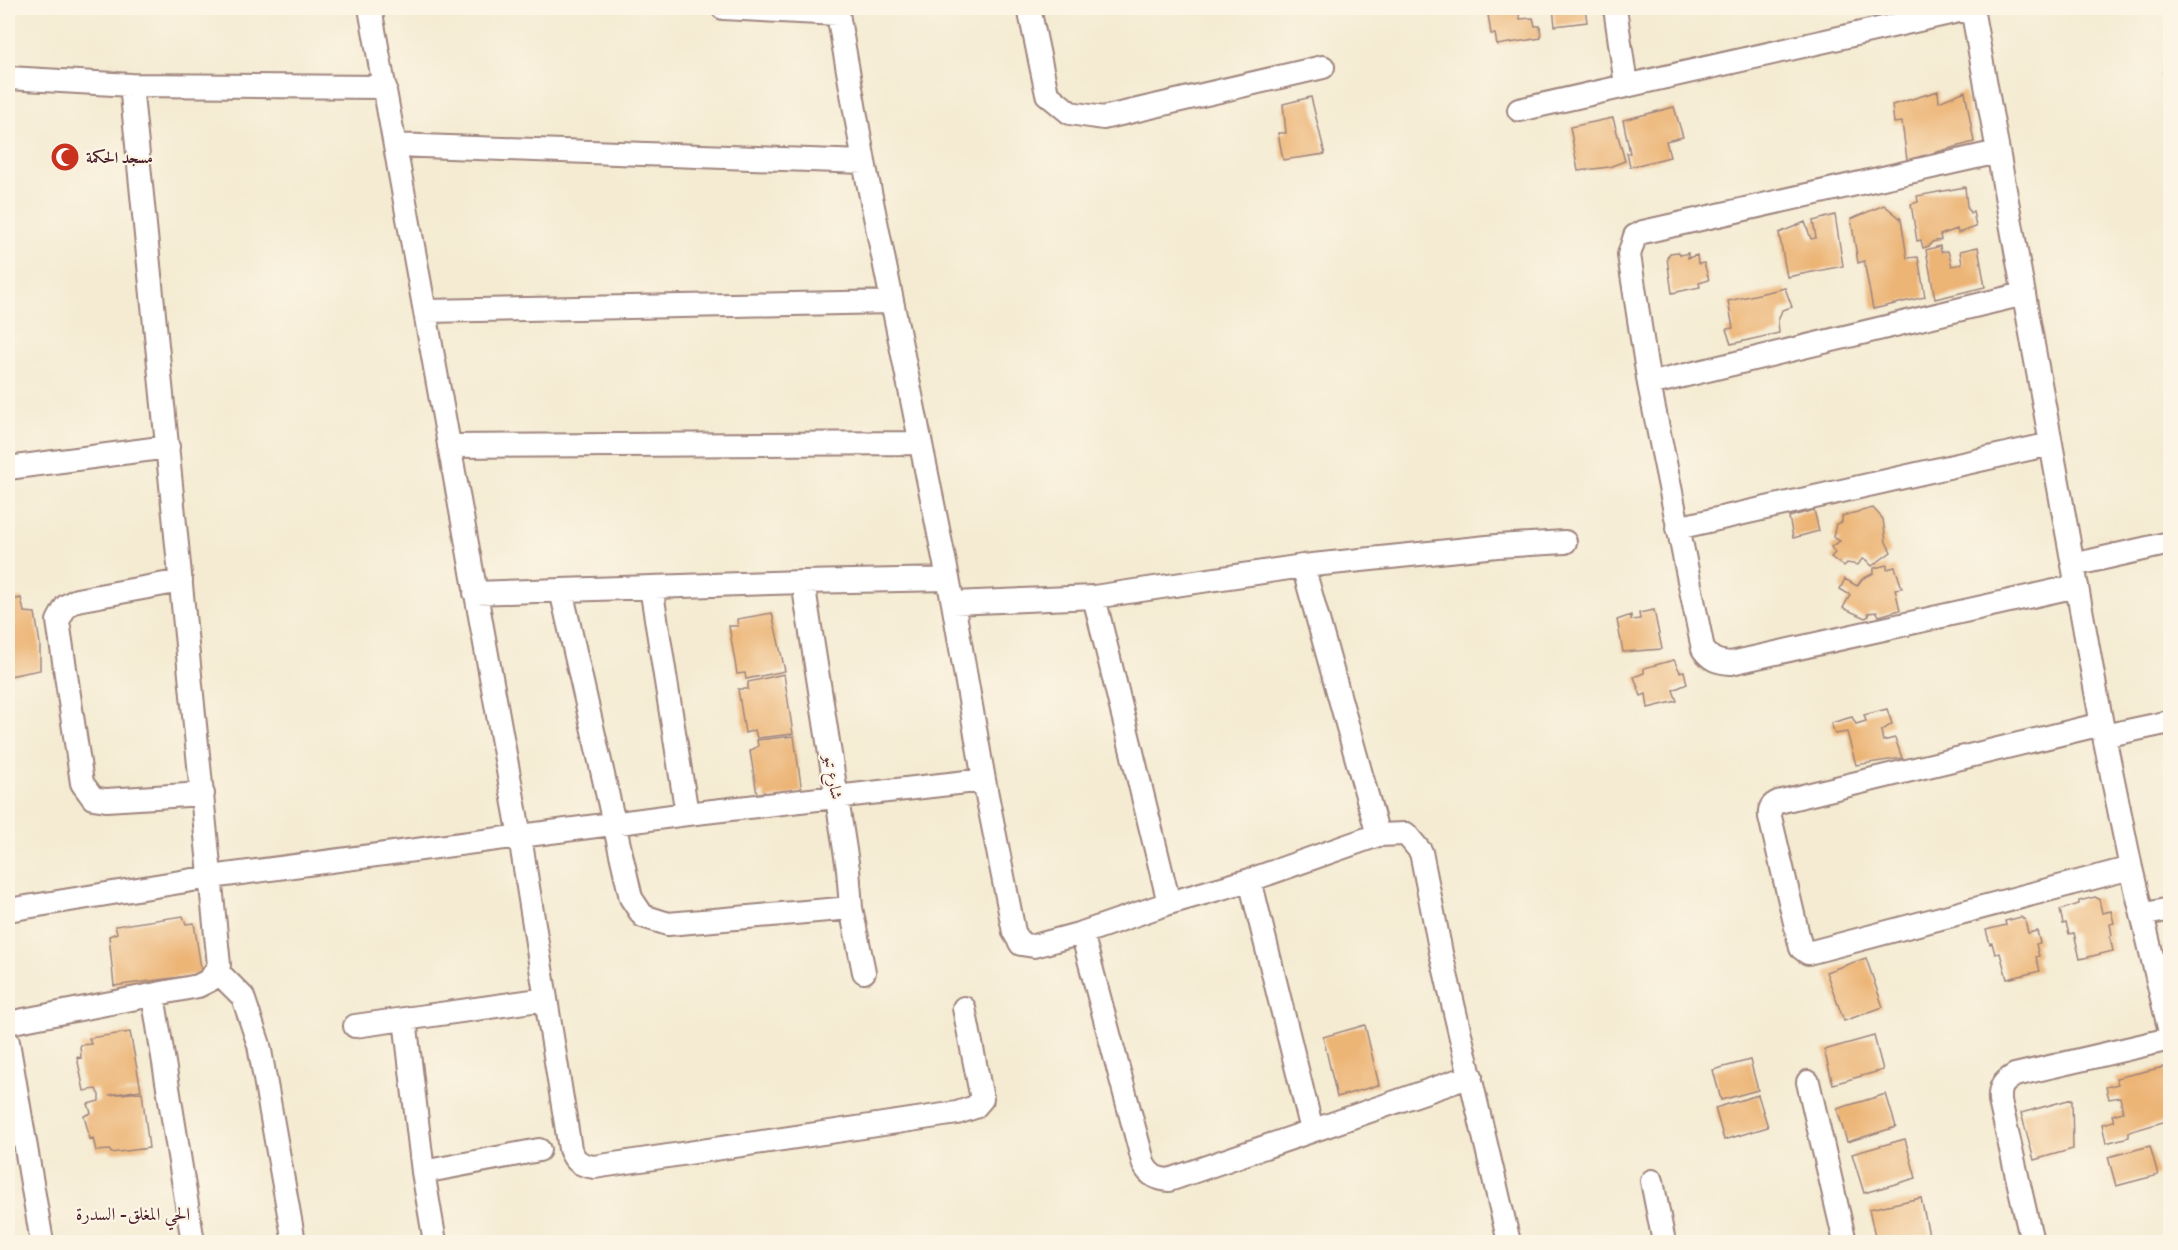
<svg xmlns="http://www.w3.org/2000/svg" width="2178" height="1250" font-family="'IM FELL English',Amiri,serif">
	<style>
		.building { fill: #ecb475 }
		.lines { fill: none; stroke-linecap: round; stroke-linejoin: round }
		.minor-casing { stroke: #9f857e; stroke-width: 26 }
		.minor { stroke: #fff; stroke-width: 22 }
		.labels { text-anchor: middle; stroke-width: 4.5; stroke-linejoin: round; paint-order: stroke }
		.poi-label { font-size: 16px; font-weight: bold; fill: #4a1f2b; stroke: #fcf5e5; text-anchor: start }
		.street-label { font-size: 16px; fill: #4a1f2b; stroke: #fcf5e5 }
		.neighbourhood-label { font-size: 18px; fill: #4a1f2b; stroke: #fcf5e5 }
	</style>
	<rect width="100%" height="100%" fill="#fcf5e5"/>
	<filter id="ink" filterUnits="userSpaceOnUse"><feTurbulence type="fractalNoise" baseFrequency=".0167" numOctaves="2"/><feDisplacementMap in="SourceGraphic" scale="12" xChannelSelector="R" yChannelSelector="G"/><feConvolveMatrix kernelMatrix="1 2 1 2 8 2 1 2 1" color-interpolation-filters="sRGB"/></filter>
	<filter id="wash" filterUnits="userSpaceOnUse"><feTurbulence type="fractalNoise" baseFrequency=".008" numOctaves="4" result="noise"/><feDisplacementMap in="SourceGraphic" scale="24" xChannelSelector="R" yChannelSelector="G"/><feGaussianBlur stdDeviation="1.35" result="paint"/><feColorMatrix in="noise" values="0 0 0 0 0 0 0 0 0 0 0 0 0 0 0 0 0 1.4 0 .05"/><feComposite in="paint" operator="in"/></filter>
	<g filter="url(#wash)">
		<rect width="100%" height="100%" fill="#f4ebd2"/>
		<g id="blocks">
			<path class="building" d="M1487 8H1518L1520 19 1533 18 1535 26H1540L1541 38 1497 45 1495 34H1491Z
				M1553 8H1585L1587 22 1555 26Z
				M2170 68V88L2163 72Z
				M1938 91 1939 102 1965 91 1974 142 1907 160 1902 122 1894 123 1892 105Z
				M1311 97 1325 154 1283 160 1278 133H1286L1283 104Z
				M1674 107 1683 137 1666 141 1670 157 1630 167 1627 153H1630L1623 120Z
				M1613 118 1625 161 1609 167 1578 171 1570 127Z
				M1965 187 1967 206 1970 213 1973 211 1976 227 1958 233 1957 229 1940 235 1941 240 1932 242 1929 246 1923 248 1921 240 1917 241 1911 204 1918 202 1917 196Z
				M1884 205 1901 219 1907 258 1918 257 1925 297 1873 309 1864 261 1858 263 1851 219Z
				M1835 215 1843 266 1787 277 1779 233 1805 222 1811 239 1816 238 1813 221Z
				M1940 246 1941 252 1948 251 1952 266 1962 264 1960 251 1978 247 1985 287 1935 299 1926 250Z
				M1678 252 1681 255 1688 253V258L1697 255 1698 264 1704 263 1709 280 1699 283 1700 287 1672 293 1667 258 1670 253Z
				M1785 288 1792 307 1782 310 1778 321 1779 333 1731 344 1726 329 1733 328 1728 301Z
				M1873 508 1883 519 1886 542 1891 552 1872 566 1866 560 1862 559 1858 565 1847 563 1844 567 1831 557 1835 553 1831 547 1840 541 1833 537 1836 524 1842 522V516Z
				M1814 510 1819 531 1793 538 1789 517Z
				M1887 565V569L1895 567 1902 588 1895 589 1900 610 1879 616 1877 612 1868 613 1869 616 1865 618 1843 608 1850 595 1840 589 1845 579 1857 586 1862 579 1874 573V568Z
				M21 598 24 612 35 613 40 644V670L9 676 8 601Z
				M1654 610 1662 649 1623 652 1617 620 1631 615V620L1640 619 1639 613Z
				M772 613 785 671 746 679 745 673 737 674 729 626H738L737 619Z
				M1674 660 1680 672 1684 671 1687 684 1673 690 1677 701 1648 708 1646 694 1641 696 1634 677 1644 673V668Z
				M784 674 793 734 757 738 755 730 745 733 738 689H748V682Z
				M1887 709 1892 724 1881 731 1883 741 1895 738 1902 758 1856 765 1847 732 1835 734 1831 723 1852 717 1856 724 1866 721 1864 715Z
				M794 736 802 792 766 800 764 792 757 794 750 751 758 746 757 740Z
				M2095 897 2099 899 2102 913 2111 911 2114 923 2110 924 2112 935 2110 937 2113 951 2080 959 2074 933 2069 934 2066 923 2063 924 2060 910 2079 904V901Z
				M183 916 186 924 194 923 202 974 114 986 109 936 117 933 115 926Z
				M2021 917 2025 920 2028 933 2037 931 2040 943 2036 944 2039 956 2036 957 2040 971 2007 979 2000 953 1995 954 1992 943 1990 944 1986 930 2006 925 2005 921Z
				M1866 958 1883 1007 1844 1021 1826 972Z
				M1365 1025 1379 1085 1337 1097 1323 1037Z
				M130 1032 141 1090 109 1095 142 1092 149 1148 111 1153 110 1150 96 1151 93 1138 90 1139 84 1116 91 1113 88 1104 99 1101V1095L96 1089 84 1091 77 1057 81 1058 80 1045 91 1044 89 1038Z
				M1874 1036 1883 1070 1833 1084 1824 1050Z
				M1750 1060 1758 1090 1721 1100 1713 1070Z
				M2164 1067 2170 1095V1120L2129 1132V1137L2106 1143 2102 1124 2114 1121 2112 1115 2123 1112 2120 1097 2109 1099 2106 1087 2118 1084 2116 1078Z
				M1886 1094 1896 1127 1847 1142 1837 1109Z
				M1758 1095 1768 1127 1724 1140 1715 1108Z
				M2072 1099 2073 1149 2034 1160 2021 1113Z
				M1905 1139 1916 1178 1864 1193 1852 1154Z
				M2150 1146 2158 1175 2116 1186 2108 1157Z
				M1921 1198 1929 1235 1894 1242H1876L1869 1209Z"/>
		</g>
	</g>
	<g filter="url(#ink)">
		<use href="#blocks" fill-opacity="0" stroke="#9f857e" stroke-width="1.5"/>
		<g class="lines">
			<g class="minor-casing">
				<path id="minor" d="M370 8 520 837 570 1149C575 1162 581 1165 594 1167L957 1113 975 1107 982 1099 964 1008
					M723 8 838 14
					M837 8 864 162 953 603 984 780 1014 932 1021 944 1034 946 1082 933 1169 903 1250 880 1378 835 1406 834 1421 852 1441 953 1509 1242
					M1029 8 1047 94 1070 113 1103 118 1323 67
					M1615 8 1626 85
					M1972 8 2104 736 2131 868 2170 1032
					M8 78 131 85 385 87
					M1519 110 1972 8
					M395 145 864 162
					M1998 152 1643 232 1635 236 1629 255 1649 384 1703 649C1711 660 1717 662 1731 663L2077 586
					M426 311 892 302
					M1649 384 2024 294
					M449 446 920 443
					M8 468 168 447
					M1677 528 2051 444
					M2073 565 2170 543
					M1303 566 1378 835
					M181 581 77 600 66 606 58 621 82 783 93 798 106 800 203 794
					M803 582 848 869 851 908 864 972
					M651 587 687 814
					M561 590 631 898 643 916 668 924 851 908
					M475 593 803 582 948 579
					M1094 597 1169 903
					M953 603 1094 597 1303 566 1497 546 1565 542
					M2102 724 1778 802C1771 805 1769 809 1770 817L1801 948 1808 953 2131 868
					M2104 736 2170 722
					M1250 880 1312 1130
					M8 910 211 877 687 814 984 780
					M2142 915 2170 909
					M1082 933 1144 1165C1150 1176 1157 1179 1169 1180L1471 1076
					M217 971 243 997 259 1045 294 1242
					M153 995 193 1242
					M405 1019 423 1172 435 1242
					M8 1023 198 986 210 980 219 965 131 85
					M355 1026 546 999
					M8 1042 42 1242
					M1808 1082 1845 1242
					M423 1172 539 1150
					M1652 1181 1664 1242
					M2032 1242 2000 1101C1999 1087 2003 1082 2015 1075L2170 1039"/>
			</g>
			<use href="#minor" class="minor"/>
		</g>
	</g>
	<defs>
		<g id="mosque-disc" transform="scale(1.5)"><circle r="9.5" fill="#c8321e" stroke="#fcf5e5"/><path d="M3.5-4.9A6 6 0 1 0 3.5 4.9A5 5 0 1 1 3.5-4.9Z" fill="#fff"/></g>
	</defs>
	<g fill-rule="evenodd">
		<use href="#mosque-disc" x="65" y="157"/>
	</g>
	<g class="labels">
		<g class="poi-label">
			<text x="86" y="163">مسجد الحكمة</text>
		</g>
		<g class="street-label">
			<text transform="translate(834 777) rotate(81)" y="6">شارع تبو</text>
		</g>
		<g class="neighbourhood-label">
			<text x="133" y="1220">الحي المغلق- السدرة</text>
		</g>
	</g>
	<rect width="2178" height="1250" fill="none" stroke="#fcf5e5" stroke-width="30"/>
</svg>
